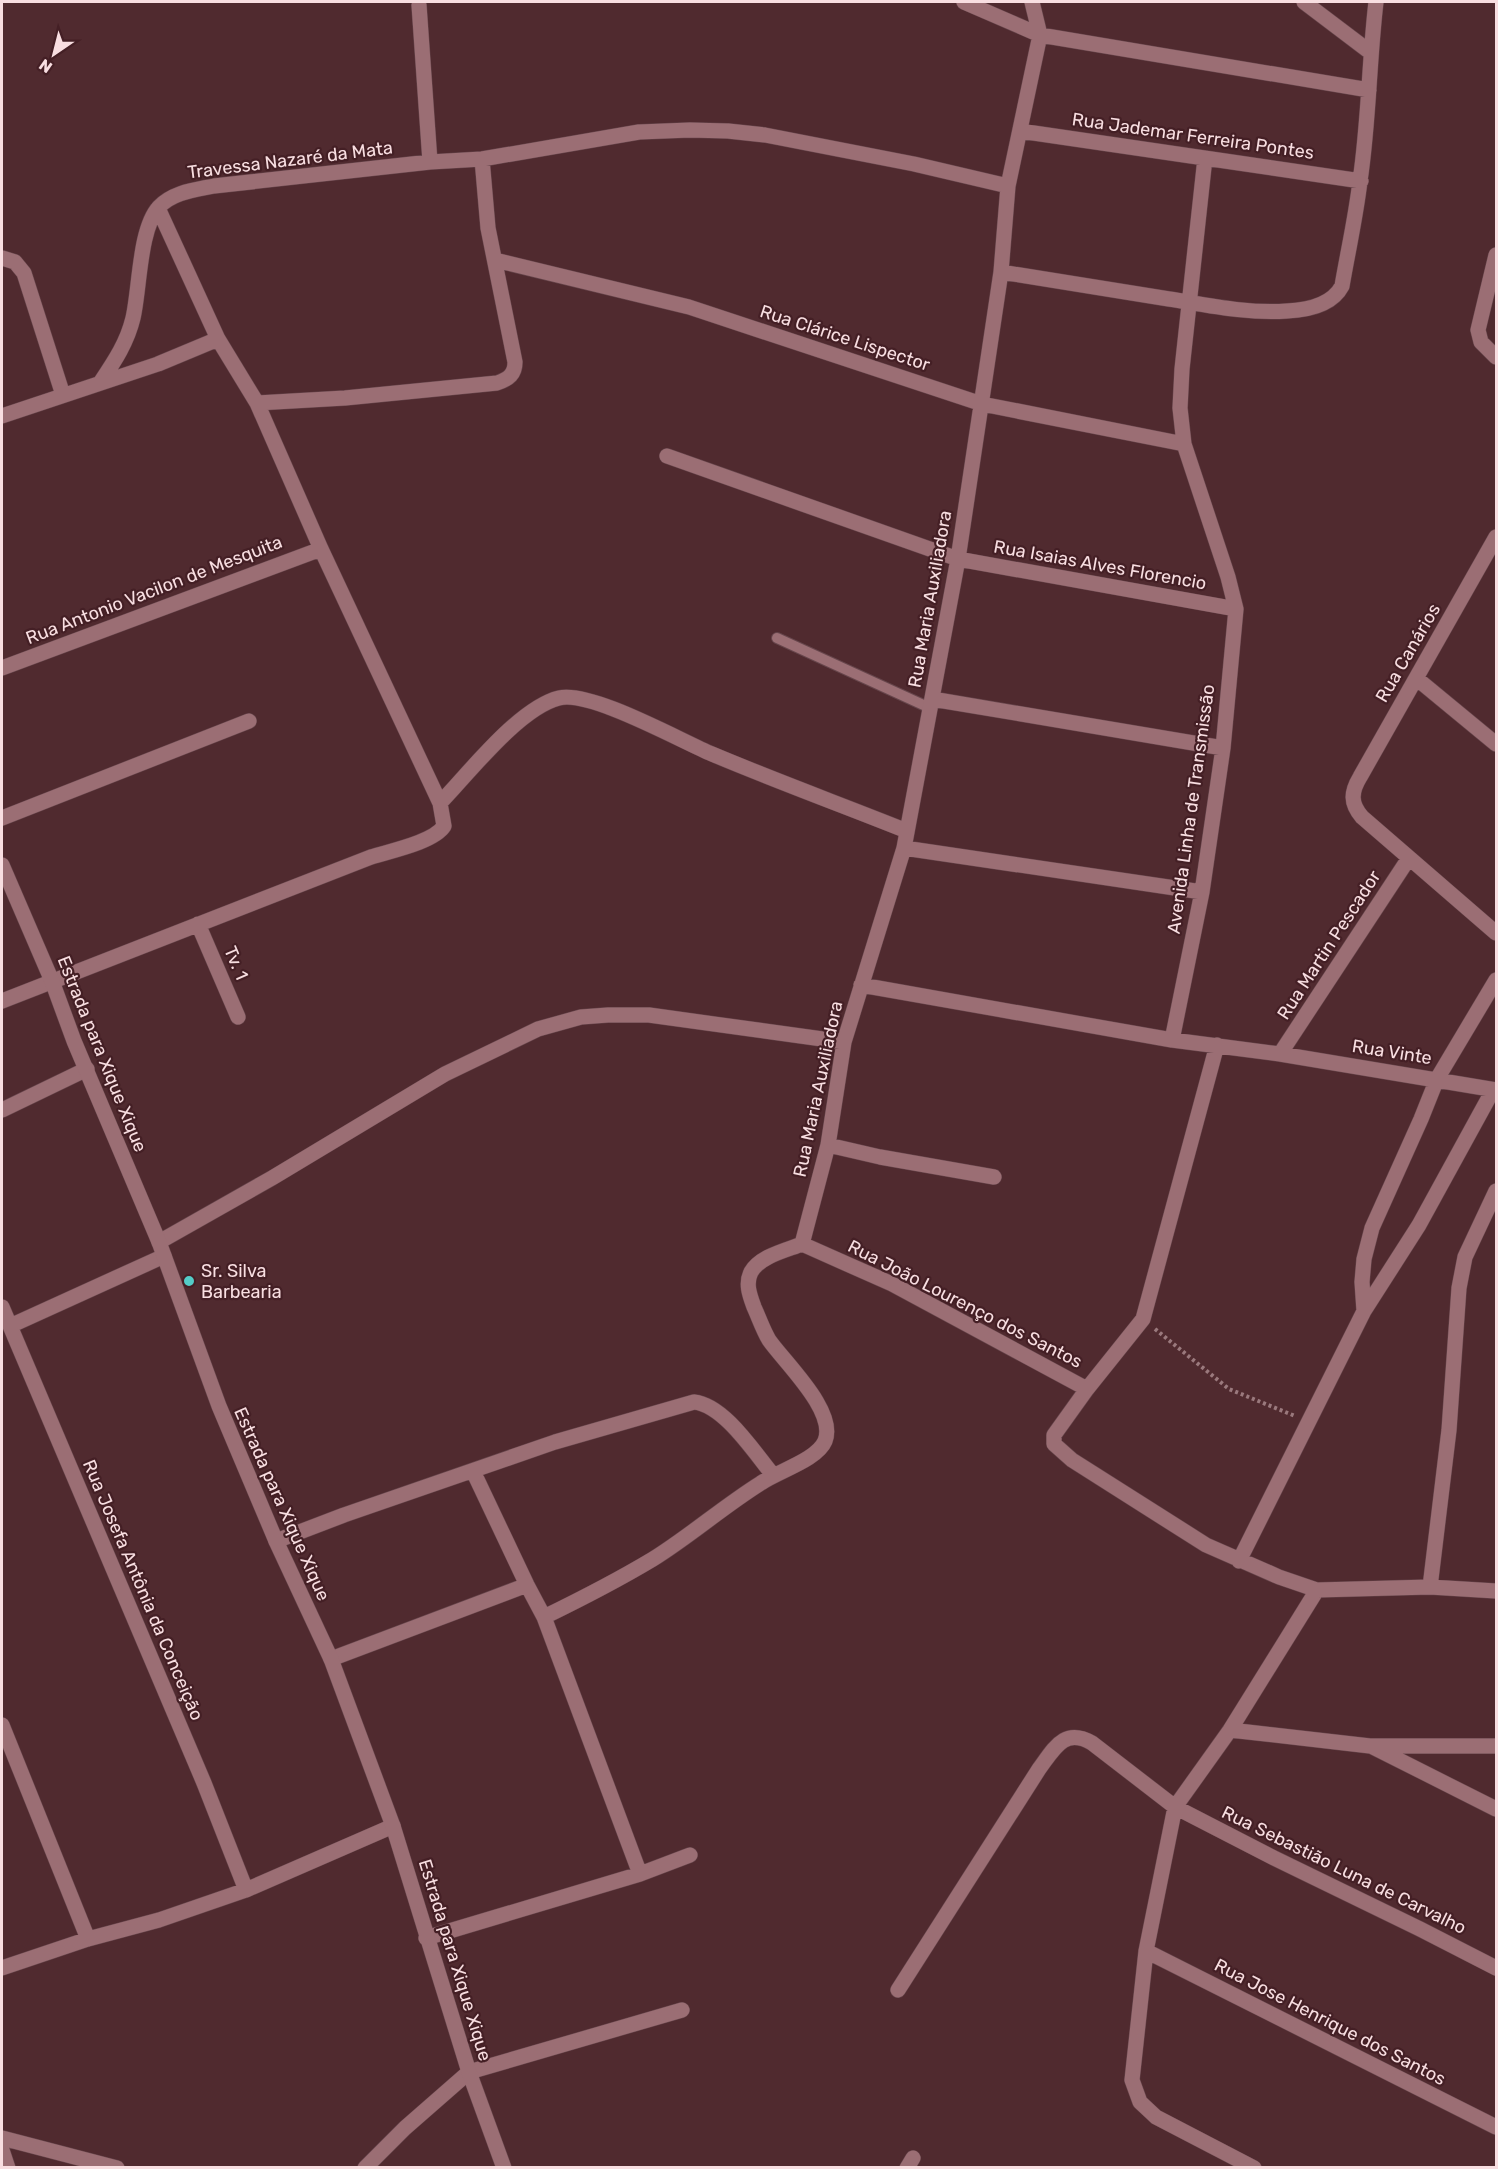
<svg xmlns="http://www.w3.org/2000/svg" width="1498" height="2169" font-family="Rubik,sans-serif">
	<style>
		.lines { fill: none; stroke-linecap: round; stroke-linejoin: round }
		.service-casing { stroke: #67464c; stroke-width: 12 }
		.minor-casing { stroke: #67464c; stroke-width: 16 }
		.tertiary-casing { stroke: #67464c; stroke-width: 16 }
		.path { stroke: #9a797d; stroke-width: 4; stroke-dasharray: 3 3; stroke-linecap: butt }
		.service { stroke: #9b6e74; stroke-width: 10 }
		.minor { stroke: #9b6e74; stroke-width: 15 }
		.tertiary { stroke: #9b6e74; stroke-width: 15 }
		.poi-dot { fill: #54cdc8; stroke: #441f25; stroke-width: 2 }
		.labels { text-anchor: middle; stroke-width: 4.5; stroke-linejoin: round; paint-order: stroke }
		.street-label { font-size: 18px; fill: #f8dee1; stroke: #441f25 }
		.poi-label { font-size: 18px; fill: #f8dee1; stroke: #441f25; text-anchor: start }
	</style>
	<rect width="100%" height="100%" fill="#502a2f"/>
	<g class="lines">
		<g class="service-casing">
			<path id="service" d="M777 638 930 708"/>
		</g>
		<g class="minor-casing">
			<path id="minor" d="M964 2 1040 35 1369 90
				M1304 2 1370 52
				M419 5 430 162
				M1020 131 1361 181
				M1496 255 1478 330 1481 342 1496 357
				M2 258 15 262 24 273 63 395
				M495 260 689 307 982 404 1184 444
				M1001 272C1057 281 1113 290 1169 299 1207 305 1248 314 1287 311 1308 310 1332 305 1342 286 1348 251 1356 216 1360 181 1369 121 1369 61 1376 2
				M100 383C114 362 127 343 133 318 140 288 139 229 159 207 173 192 195 190 214 186L430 162 482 159 639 132 690 130 728 131 765 135 914 164 1008 186
				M257 403 345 398 497 383C509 379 515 374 515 362L488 228 482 159
				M2 416 158 364 218 339
				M667 456 958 559 1236 609
				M1496 537 1360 777C1351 792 1350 803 1362 817L1496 933
				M2 668 321 549
				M1416 678 1496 744
				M932 699 1223 748
				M440 803C469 773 519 708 559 698 590 690 679 740 712 754 776 781 842 805 907 831
				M2 818 249 721
				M904 848 1202 892
				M198 924 238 1017
				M861 985 1172 1040 1280 1054 1496 1090
				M2 1001 371 857C390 851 434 842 444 826L440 803 321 549 257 403 218 339 158 208
				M1172 1040 1202 892 1223 748 1236 609 1228 577 1184 444 1180 408 1182 369 1205 158
				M1217 1045 1143 1319 1087 1389 1054 1435V1444L1072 1460 1206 1545 1279 1577 1317 1590 1430 1587 1496 1591
				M1280 1054 1409 858
				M2 1110 87 1069
				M828 1145 880 1157 994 1177
				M159 1242 272 1178 445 1074 538 1029 581 1017 608 1015H649L844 1042
				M802 1244 828 1145 844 1042 904 848 958 559 1001 272 1008 186 1040 35 1032 2
				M802 1244 892 1284 1087 1389
				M2 1307 204 1783 246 1890
				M1364 1311 1362 1282 1364 1259 1372 1228 1421 1119 1437 1079 1496 980
				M10 1326 164 1256
				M473 1471 527 1585 544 1617 640 1874
				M276 1541 344 1515 555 1442 694 1402C724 1405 754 1452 773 1475
				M1239 1561 1364 1311 1419 1225 1493 1090
				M1430 1587 1449 1430 1459 1288 1465 1257 1496 1191
				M544 1617C581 1599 618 1580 653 1559 690 1536 724 1506 761 1483 778 1471 817 1460 825 1441 837 1411 785 1363 769 1340 763 1330 759 1318 754 1307 750 1296 745 1284 751 1272 760 1256 787 1250 802 1244
				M331 1659 527 1585
				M2 1725 88 1939
				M1230 1730 1370 1746H1496
				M1373 1747 1496 1809
				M426 1938 640 1874 690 1855
				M1146 1951 1496 2127
				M2 1968 88 1939 159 1920 246 1890 393 1826
				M898 1990 1039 1769C1054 1749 1064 1727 1092 1743L1175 1807 1274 1858 1420 1929 1496 1968
				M2 2138 117 2168
				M2 2150 8 2168
				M365 2168 405 2128 469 2072 682 2010
				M907 2168 913 2158
				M1254 2168 1156 2117 1140 2102 1132 2080 1146 1951 1175 1807 1230 1730 1317 1590"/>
		</g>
		<g class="tertiary-casing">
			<path id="tertiary" d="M2 865 52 981 74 1041 159 1242 219 1406 276 1541 331 1659 393 1826 469 2072 504 2168"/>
		</g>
		<path class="path" d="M1155 1329 1229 1389 1295 1416"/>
		<use href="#service" class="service"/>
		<use href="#minor" class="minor"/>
		<use href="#tertiary" class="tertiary"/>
	</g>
	<circle class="poi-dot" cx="189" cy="1281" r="6"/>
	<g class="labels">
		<g class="street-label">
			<text transform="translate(1193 136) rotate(8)" y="6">Rua Jademar Ferreira Pontes</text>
			<text transform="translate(290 160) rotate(-7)" y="6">Travessa Nazaré da Mata</text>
			<text transform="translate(845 338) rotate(18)" y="6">Rua Clárice Lispector</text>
			<text transform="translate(1100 565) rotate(10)" y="6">Rua Isaias Alves Florencio</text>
			<text transform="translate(154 590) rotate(-21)" y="6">Rua Antonio Vacilon de Mesquita</text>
			<text transform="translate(930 599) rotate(-80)" y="6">Rua Maria Auxiliadora</text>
			<text transform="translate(1408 653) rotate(-60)" y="6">Rua Canários</text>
			<text transform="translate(1191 809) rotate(-82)" y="6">Avenida Linha de Transmissão</text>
			<text transform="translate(1329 945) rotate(-57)" y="6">Rua Martin Pescador</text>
			<text transform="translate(236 963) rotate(67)" y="6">Tv. 1</text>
			<text transform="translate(1392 1052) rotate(9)" y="6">Rua Vinte</text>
			<text transform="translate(102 1054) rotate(68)" y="6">Estrada para Xique Xique</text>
			<text transform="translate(818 1089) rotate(-78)" y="6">Rua Maria Auxiliadora</text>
			<text transform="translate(965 1304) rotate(27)" y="6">Rua João Lourenço dos Santos</text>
			<text transform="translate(282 1504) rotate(66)" y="6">Estrada para Xique Xique</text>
			<text transform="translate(143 1590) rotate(67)" y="6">Rua Josefa Antônia da Conceição</text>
			<text transform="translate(1344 1870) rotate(26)" y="6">Rua Sebastião Luna de Carvalho</text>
			<text transform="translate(455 1960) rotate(73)" y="6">Estrada para Xique Xique</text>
			<text transform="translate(1330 2022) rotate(27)" y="6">Rua Jose Henrique dos Santos</text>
		</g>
		<g class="poi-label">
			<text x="201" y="1277">Sr. Silva<tspan x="201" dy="21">Barbearia</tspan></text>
		</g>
	</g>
	<rect width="1498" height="2169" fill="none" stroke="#f8dee1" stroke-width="6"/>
	<g transform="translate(54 54) rotate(215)" stroke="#441f25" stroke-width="4.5" paint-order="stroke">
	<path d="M0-4.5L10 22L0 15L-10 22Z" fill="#f8dee1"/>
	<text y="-9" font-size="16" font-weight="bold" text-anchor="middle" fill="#f8dee1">N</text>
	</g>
</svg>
